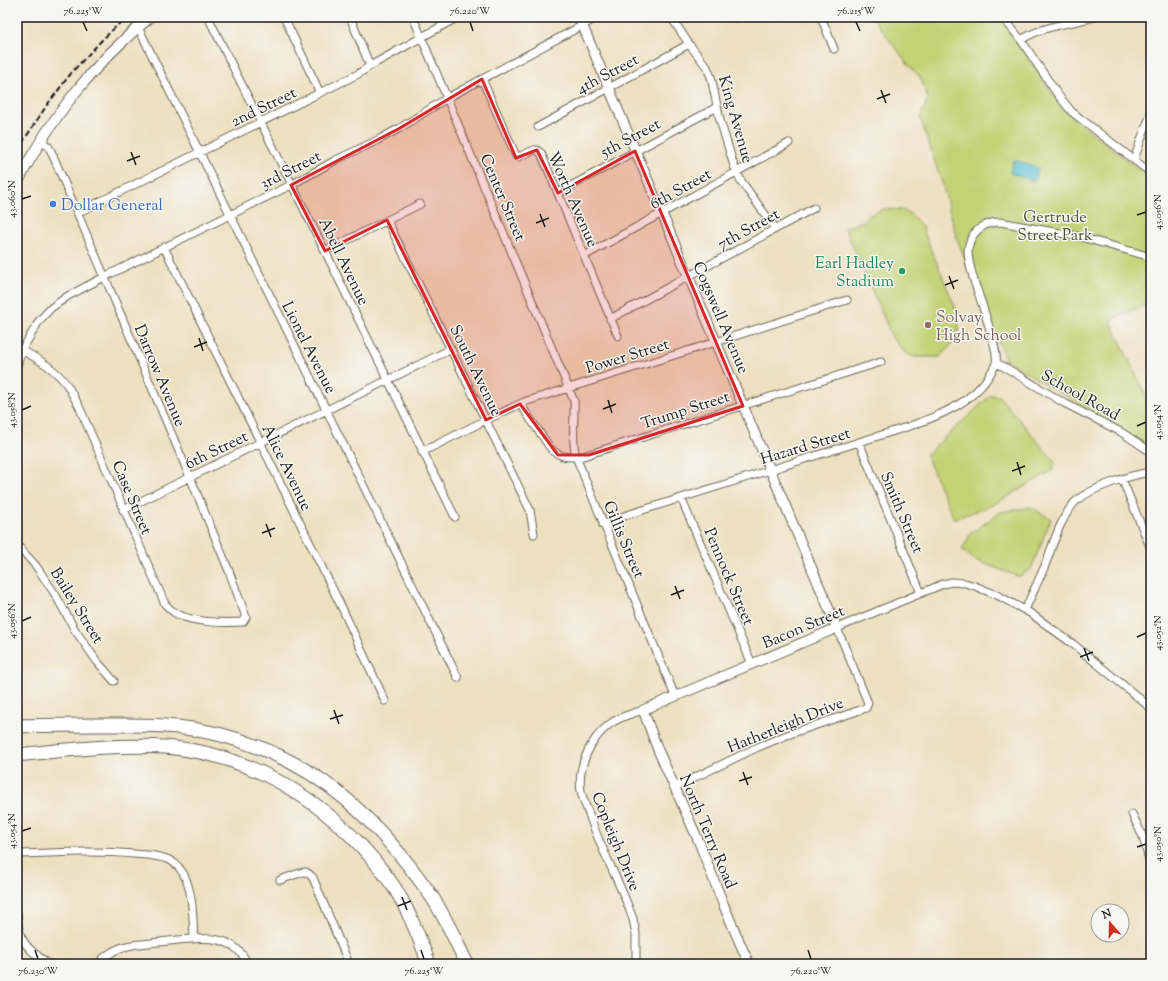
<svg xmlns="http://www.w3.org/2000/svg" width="1168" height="981" font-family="'Sorts Mill Goudy',serif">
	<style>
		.green { fill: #c2d275; stroke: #6f7748 }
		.water { fill: #57bfd4; stroke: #3a6e78 }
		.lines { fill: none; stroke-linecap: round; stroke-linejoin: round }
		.minor-casing { stroke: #656155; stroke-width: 9 }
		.tertiary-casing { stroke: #656155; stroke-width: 11 }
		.secondary-casing { stroke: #656155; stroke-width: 12 }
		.motorway-casing { stroke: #656155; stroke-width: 15 }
		.minor { stroke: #fff; stroke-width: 7 }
		.tertiary { stroke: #fff; stroke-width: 9 }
		.secondary { stroke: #fff; stroke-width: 10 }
		.motorway { stroke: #fff; stroke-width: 13 }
		.rail { stroke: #1c1c1c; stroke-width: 2; stroke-dasharray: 6 3; stroke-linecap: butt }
		.marked { fill: #d62828; fill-opacity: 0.2; stroke: #d62828; stroke-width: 3; stroke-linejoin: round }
		.ticks { fill: none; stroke: #1c1c1c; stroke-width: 1.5 }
		.shop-dot { fill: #3f7fe0; stroke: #f6f6f2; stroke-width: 1.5 }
		.leisure-dot { fill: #2e9e5b; stroke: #f6f6f2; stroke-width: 1.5 }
		.education-dot { fill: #8d6e63; stroke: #f6f6f2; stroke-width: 1.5 }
		.labels { text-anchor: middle; stroke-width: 3; stroke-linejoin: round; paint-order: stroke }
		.street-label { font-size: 16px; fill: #1c1c1c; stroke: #f6f6f2 }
		.shop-label { font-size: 16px; fill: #366cbe; stroke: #f6f6f2; text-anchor: start }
		.park-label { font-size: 16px; fill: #4e5337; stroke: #f6f6f2 }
		.leisure-label { font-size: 16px; fill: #27864d; stroke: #f6f6f2; text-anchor: end }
		.education-label { font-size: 16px; fill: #785e54; stroke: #f6f6f2; text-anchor: start }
		.neatline { fill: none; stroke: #1c1c1c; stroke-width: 1.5 }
		.ticks-label { font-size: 10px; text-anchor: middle; fill: #1c1c1c }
	</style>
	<rect width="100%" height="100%" fill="#f6f6f2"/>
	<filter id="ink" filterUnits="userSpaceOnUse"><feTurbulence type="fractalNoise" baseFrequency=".025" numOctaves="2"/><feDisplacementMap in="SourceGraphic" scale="8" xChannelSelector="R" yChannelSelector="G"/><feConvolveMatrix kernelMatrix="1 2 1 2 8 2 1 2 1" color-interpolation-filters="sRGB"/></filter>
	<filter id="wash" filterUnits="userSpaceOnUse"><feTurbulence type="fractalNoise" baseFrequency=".012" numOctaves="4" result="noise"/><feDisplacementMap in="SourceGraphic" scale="16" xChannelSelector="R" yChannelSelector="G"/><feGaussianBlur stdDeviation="0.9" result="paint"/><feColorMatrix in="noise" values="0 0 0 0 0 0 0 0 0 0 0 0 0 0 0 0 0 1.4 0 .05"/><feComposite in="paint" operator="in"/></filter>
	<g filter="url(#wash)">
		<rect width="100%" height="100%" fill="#ede0c0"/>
		<path class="green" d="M872 17H999L1065 111 1151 179V302L1110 320 1151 406V448L1006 360 957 239 943 186 920 118 928 98 920 77 911 68Z
			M883 209C905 209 909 210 922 227L958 314 959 330 953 343 940 357H915L905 353 893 339 845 228 864 221 869 215Z
			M991 395 999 396 1055 462 1053 470 995 504 954 519 926 455Z
			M1031 507 1051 519 1031 569 1019 577 975 560 962 550 971 533 1000 512Z"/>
		<path class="water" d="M1014 160 1039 168 1034 181 1010 173Z"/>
	</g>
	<g filter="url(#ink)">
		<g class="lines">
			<g class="minor-casing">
				<path id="minor" d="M208 17 325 251 455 517
					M284 17 320 93
					M350 17 370 66
					M413 17 574 401C575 419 571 439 576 457L675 696
					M671 17 689 44 707 67 711 77 720 120 734 166 741 181 775 228
					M821 17 834 49
					M1003 17 1021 40 1058 95 1072 112 1151 173
					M736 18 738 17
					M138 27 458 678
					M1021 40C1042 26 1070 24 1094 17
					M482 79 516 156 518 157 534 150H537L541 153 618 336
					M538 127 689 44
					M1134 160 1143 134 1151 114
					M558 193 717 107
					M77 213 358 74 370 66 458 17
					M387 220 530 510 534 534
					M164 247 343 610 385 701
					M325 251 420 204
					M584 256 789 143
					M610 319 814 208
					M17 348C36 357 55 368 67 385 71 391 74 398 78 404L165 604C169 608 172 612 177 614 195 623 223 623 243 622L245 619 246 617 229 571 190 477 51 151 48 146 40 141
					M996 363 1008 369 1064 403 1121 432 1151 452
					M17 365 22 350 39 321 51 308 68 296 104 277 291 185 336 160 378 140 400 128 447 98 598 17
					M520 404 551 449C561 458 568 457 580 457L881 362
					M859 442 921 593
					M422 452 486 420 524 402 716 342 847 300
					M1122 479 1151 549
					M681 498 752 664
					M123 510 451 349
					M603 525 627 515 910 426C939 416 974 402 990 374 992 371 995 367 996 363 998 354 993 342 991 333 986 317 981 300 975 284 972 273 968 262 968 251 969 233 983 222 1000 222L1081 237 1151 257
					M17 545 36 566 55 594 75 630 96 660 114 681
					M1025 610C1031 596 1038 582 1044 568 1052 548 1060 518 1075 502 1090 488 1130 475 1151 472
					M675 787 758 747 787 735 866 708 868 703 837 628 943 584 952 582 965 583 975 586 999 596 1030 613 1073 644 1151 708
					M1132 814 1143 837 1151 867
					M17 854C56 853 95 850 134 854 145 855 156 855 167 859 174 861 179 867 183 873 193 890 193 919 194 939
					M280 880C287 878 299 872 306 872 309 873 311 876 313 878L349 964
					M17 912C18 919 18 928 20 934 25 948 38 956 49 964
					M98 964C107 953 119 947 132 945 147 943 162 942 178 940 191 939 205 937 218 940 230 942 243 951 247 964
					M636 964V934L633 919C621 884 602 852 590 817 587 809 583 800 581 791 577 767 590 739 610 724 620 716 632 714 643 710"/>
			</g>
			<g class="tertiary-casing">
				<path id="tertiary" d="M579 17 837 628 643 710 658 750 699 842 724 906 749 964"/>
			</g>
			<g class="secondary-casing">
				<path id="secondary" d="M17 183C51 117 93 64 150 17"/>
			</g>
			<g class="motorway-casing">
				<path id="motorway" d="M17 726C45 725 73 725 102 725 127 725 152 724 177 727 238 733 300 760 347 800 379 828 408 862 432 897 446 918 456 942 467 964
					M17 755C66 750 116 744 165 747 258 754 342 811 394 887 408 909 420 939 429 964"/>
			</g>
			<use href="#minor" class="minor"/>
			<use href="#tertiary" class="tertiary"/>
			<use href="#secondary" class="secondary"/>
			<use href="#motorway" class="motorway"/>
			<path class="rail" d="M17 151 22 143 47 105 72 72 101 41 126 17"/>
		</g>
	</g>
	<path class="marked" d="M482 79 516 158 537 150 558 193 635 151 743 406 589 455H558L520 404 486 420 387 220 325 251 291 185 400 128Z"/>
	<path class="ticks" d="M83 22 87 31M470 22 473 31M856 22 860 31M881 90 886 103M877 99 890 94M131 152 136 165M127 161 140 156M22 199 31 196M540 214 545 227M1137 215 1146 212M536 223 549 218M949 276 954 289M945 285 958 280M199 338 203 351M194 347 207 342M608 400 612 413M603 409 616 404M22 410 31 406M1137 426 1146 422M1017 462 1021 475M1012 471 1025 466M266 524 271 537M262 533 275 528M675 586 680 599M671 595 684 590M22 621 31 617M1137 637 1146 633M1084 648 1089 661M1080 657 1093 652M334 710 339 724M330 719 343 715M743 772 748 785M739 781 752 777M22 831 31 828M1137 847 1146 844M402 897 407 910M398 906 411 901M35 950 38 959M421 950 424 959M808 950 811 959"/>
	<circle class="shop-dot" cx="53" cy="204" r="4"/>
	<circle class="leisure-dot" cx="902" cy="271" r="4"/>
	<circle class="education-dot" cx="928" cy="325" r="4"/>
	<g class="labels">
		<g class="street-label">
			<text transform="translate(607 73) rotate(-28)" y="6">4th Street</text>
			<text transform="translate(263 106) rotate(-26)" y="6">2nd Street</text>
			<text transform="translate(737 119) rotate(74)" y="6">King Avenue</text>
			<text transform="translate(630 137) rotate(-28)" y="6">5th Street</text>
			<text transform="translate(290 169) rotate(-27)" y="6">3rd Street</text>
			<text transform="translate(680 188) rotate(-29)" y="6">6th Street</text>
			<text transform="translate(504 197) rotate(67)" y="6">Center Street</text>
			<text transform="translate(574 199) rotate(66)" y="6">Worth Avenue</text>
			<text transform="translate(748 228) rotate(-29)" y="6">7th Street</text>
			<text transform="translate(345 261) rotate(64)" y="6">Abell Avenue</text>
			<text transform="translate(722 317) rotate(67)" y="6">Cogswell Avenue</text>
			<text transform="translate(310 347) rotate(63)" y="6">Lionel Avenue</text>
			<text transform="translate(627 355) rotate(-17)" y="6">Power Street</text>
			<text transform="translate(477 370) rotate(64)" y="6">South Avenue</text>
			<text transform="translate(161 375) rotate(67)" y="6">Darrow Avenue</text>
			<text transform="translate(1081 394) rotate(29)" y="6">School Road</text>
			<text transform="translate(685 409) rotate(-18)" y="6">Trump Street</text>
			<text transform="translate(805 445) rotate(-17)" y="6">Hazard Street</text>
			<text transform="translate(216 449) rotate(-26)" y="6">6th Street</text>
			<text transform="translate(288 467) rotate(64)" y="6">Alice Avenue</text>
			<text transform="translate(133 497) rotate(67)" y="6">Case Street</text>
			<text transform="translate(903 512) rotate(67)" y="6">Smith Street</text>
			<text transform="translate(625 539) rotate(67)" y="6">Gillis Street</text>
			<text transform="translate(730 576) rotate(67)" y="6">Pennock Street</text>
			<text transform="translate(78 605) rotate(58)" y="6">Bailey Street</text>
			<text transform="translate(803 626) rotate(-23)" y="6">Bacon Street</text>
			<text transform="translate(785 724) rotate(-22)" y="6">Hatherleigh Drive</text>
			<text transform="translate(709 831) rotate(67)" y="6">North Terry Road</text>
			<text transform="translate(617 841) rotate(68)" y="6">Copleigh Drive</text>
		</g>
		<g class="shop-label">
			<text x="61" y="210">Dollar General</text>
		</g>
		<g class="park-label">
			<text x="1055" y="222">Gertrude<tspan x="1055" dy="18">Street Park</tspan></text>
		</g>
		<g class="leisure-label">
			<text x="894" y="268">Earl Hadley<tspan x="894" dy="18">Stadium</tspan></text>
		</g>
		<g class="education-label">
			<text x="936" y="322">Solvay<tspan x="936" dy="18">High School</tspan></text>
		</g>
	</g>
	<rect width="1168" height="981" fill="none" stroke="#f6f6f2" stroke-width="44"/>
	<g transform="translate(1110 923) rotate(340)"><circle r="19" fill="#f6f6f2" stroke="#9f9f9c"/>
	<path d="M0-3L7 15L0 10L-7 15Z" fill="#c8321e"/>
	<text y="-6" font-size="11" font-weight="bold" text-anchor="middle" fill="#1c1c1c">N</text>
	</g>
	<rect x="22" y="22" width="1124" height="937" class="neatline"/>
	<g class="ticks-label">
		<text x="83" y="14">76.225°W</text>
		<text x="470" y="14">76.220°W</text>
		<text x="856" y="14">76.215°W</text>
		<text transform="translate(11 199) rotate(-90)" y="4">43.060°N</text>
		<text transform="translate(1157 212) rotate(-90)" y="4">43.056°N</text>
		<text transform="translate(11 410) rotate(-90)" y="4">43.058°N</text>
		<text transform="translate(1157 422) rotate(-90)" y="4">43.054°N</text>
		<text transform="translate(11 621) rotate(-90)" y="4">43.056°N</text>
		<text transform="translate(1157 633) rotate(-90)" y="4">43.052°N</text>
		<text transform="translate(11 831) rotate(-90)" y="4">43.054°N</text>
		<text transform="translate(1157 844) rotate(-90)" y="4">43.050°N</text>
		<text x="38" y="974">76.230°W</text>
		<text x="424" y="974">76.225°W</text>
		<text x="811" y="974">76.220°W</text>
	</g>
</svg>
